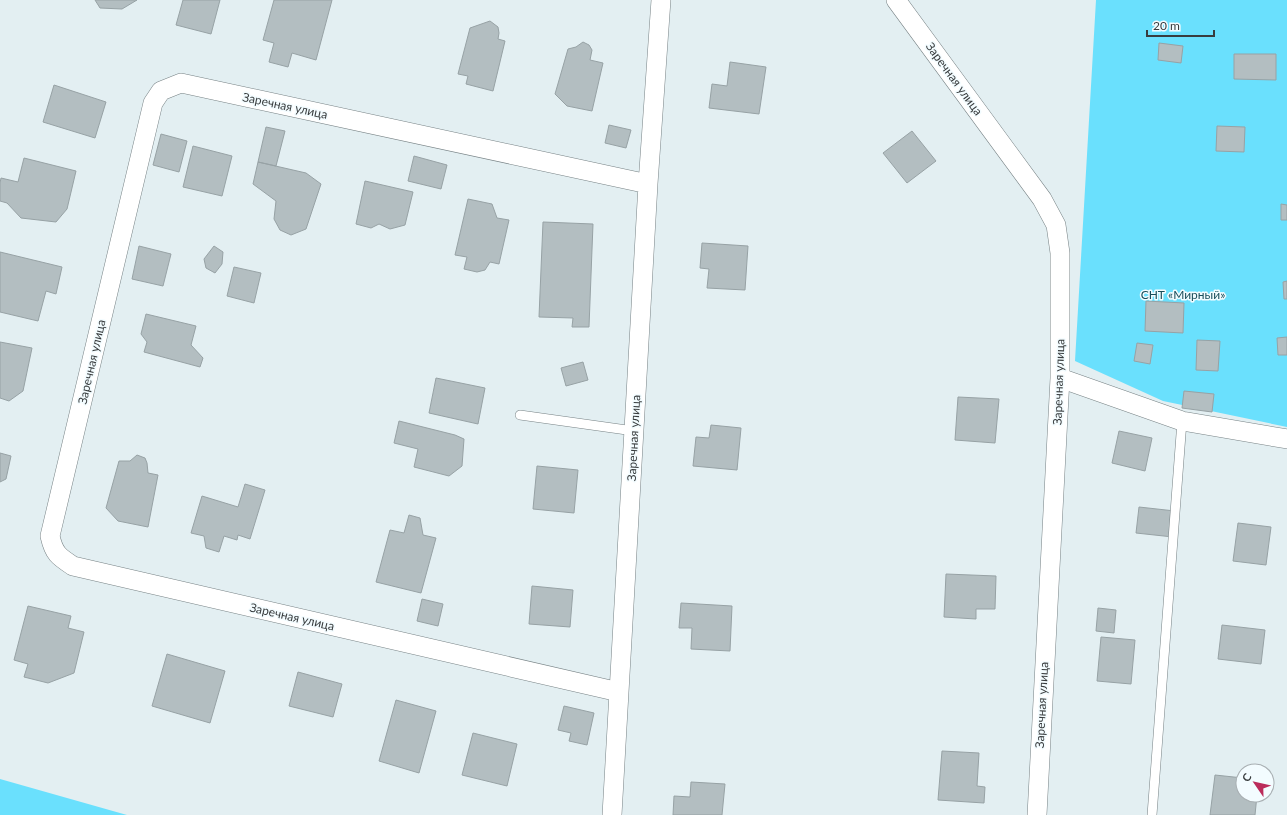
<svg xmlns="http://www.w3.org/2000/svg" width="1287" height="815" font-family="Lato,sans-serif">
	<style>
		.green { fill: #6ae0fd }
		.building { fill: #b3bec1; stroke: #97a2a5 }
		.lines { fill: none; stroke-linecap: round; stroke-linejoin: round }
		.lane-casing { stroke: #778285; stroke-width: 10 }
		.street-casing { stroke: #778285; stroke-width: 20 }
		.lane { stroke: #fff; stroke-width: 9 }
		.street { stroke: #fff; stroke-width: 19 }
		.labels { text-anchor: middle; stroke-width: 3; stroke-linejoin: round; paint-order: stroke }
		.street-label { font-size: 12px; fill: #383c3e; stroke: #f3fcff }
		.park-label { font-size: 12px; fill: #194d5a; stroke: #f3fcff }
	</style>
	<rect width="100%" height="100%" fill="#e3eff2"/>
	<path class="green" d="M1096 0H1287V427L1163 401 1075 361Z
		M0 779 127 815H0Z"/>
	<path class="building" d="M95 0H137L122 9 100 8Z
		M183 0H220L211 34 176 25Z
		M274 0H332L316 60 292 53 288 67 269 62 274 43 263 40Z
		M490 21 498 27 499 33 498 39 505 41 493 91 466 84 468 76 458 74 470 28Z
		M583 42 589 45 592 50 590 60 603 63 592 111 567 106 555 94 568 49 576 47Z
		M1159 43 1183 46 1181 63 1158 60Z
		M1234 54H1276V80L1234 79Z
		M730 62 766 67 759 114 709 108 712 84 727 86Z
		M54 85 106 102 95 138 43 122Z
		M609 125 631 130 626 148 605 143Z
		M1217 126 1245 127 1244 152 1216 151Z
		M266 127 285 131 276 166 258 162Z
		M912 131 936 161 907 183 883 153Z
		M161 134 187 141 179 172 153 165Z
		M193 146 232 156 222 196 183 187Z
		M414 156 447 165 441 189 408 181Z
		M24 158 76 171 67 209 56 222 21 218 7 203 0 201V183L1 178 18 182Z
		M258 162 306 173 321 184 306 229 291 235 280 230 274 219 276 201 253 184Z
		M365 181 413 192 405 225 390 229 379 224 371 228 356 224Z
		M468 199 492 204 497 218 509 220 499 264 490 262 485 270 477 272 464 269 467 257 455 255Z
		M1281 204 1287 205V220H1281Z
		M543 222 593 224 589 327H572L573 318 539 317Z
		M702 243 748 246 745 290 707 288 709 269 700 268Z
		M139 246 171 254 163 286 132 279Z
		M214 246 223 252 222 264 215 273 206 268 204 259Z
		M0 252 62 267 56 294 46 291 38 321 0 312Z
		M234 267 261 273 254 303 227 296Z
		M1287 281V299H1284L1283 282Z
		M1146 301 1184 303 1183 333 1145 331Z
		M146 314 196 326 191 345 203 358 200 367 144 352 147 342 141 334Z
		M1287 337V355H1278L1277 338Z
		M1197 340 1220 341 1218 371 1196 370Z
		M0 342 32 348 23 391 9 401 0 398Z
		M1137 343 1153 345 1150 364 1134 361Z
		M583 362 588 380 566 386 561 368Z
		M436 378 485 388 478 424 429 413Z
		M1184 391 1214 394 1212 412 1182 408Z
		M958 397 999 399 995 443 955 440Z
		M399 421 455 435 464 439 462 466 449 476 414 467 418 449 394 443Z
		M711 425 741 428 737 470 693 466 696 437 709 438Z
		M1119 431 1152 438 1145 471 1112 463Z
		M0 453 11 456 6 479 0 482Z
		M137 455 145 458 147 463 148 473 158 475 148 527 118 521 106 508 119 461H130Z
		M537 466 578 470 574 513 533 509Z
		M245 484 265 490 250 539 238 535 237 540 224 536 219 552 206 548 204 536 191 533 202 496 238 507Z
		M1139 507 1175 511 1173 537 1136 533Z
		M409 515 420 518 423 535 436 538 421 593 376 582 390 530 404 533Z
		M1238 523 1271 527 1266 565 1233 561Z
		M946 574 996 576 995 609H976V619L944 617Z
		M532 586 573 590 570 627 529 624Z
		M422 599 443 604 438 626 417 621Z
		M681 603 732 606 730 651 691 649 692 628H679Z
		M28 606 71 616 68 628 84 632 74 673 48 683 24 677 28 664 14 660Z
		M1098 608 1116 610 1114 633 1096 631Z
		M1222 625 1265 630 1261 664 1218 659Z
		M1101 637 1135 640 1131 684 1097 681Z
		M167 654 225 671 210 723 152 706Z
		M298 672 342 684 333 717 289 706Z
		M396 700 436 711 419 773 379 761Z
		M564 706 594 713 587 745 569 741 571 733 558 730Z
		M473 733 517 744 507 786 462 775Z
		M942 751 979 753 977 786 985 787 984 803 938 800Z
		M1215 775 1243 778V795H1257L1255 815H1210Z
		M691 782 725 784 722 815H673L674 796 690 797Z"/>
	<g class="lines">
		<g class="lane-casing">
			<path id="lane" d="M520 415 634 431
				M1152 815 1182 421"/>
		</g>
		<g class="street-casing">
			<path id="street" d="M896 0 1042 199 1056 225 1060 253V378L1037 815
				M1060 378 1182 421 1287 439
				M619 692 73 566C59 557 54 554 50 536L153 103 161 91 181 83 648 184
				M612 815 648 184 661 0"/>
		</g>
		<use href="#lane" class="lane"/>
		<use href="#street" class="street"/>
	</g>
	<g class="labels">
		<g class="street-label">
			<text transform="translate(954 79) rotate(54)" y="4">Заречная улица</text>
			<text transform="translate(285 106) rotate(12)" y="4">Заречная улица</text>
			<text transform="translate(92 362) rotate(-77)" y="4">Заречная улица</text>
			<text transform="translate(1059 382) rotate(-88)" y="4">Заречная улица</text>
			<text transform="translate(634 438) rotate(-87)" y="4">Заречная улица</text>
			<text transform="translate(292 617) rotate(13)" y="4">Заречная улица</text>
			<text transform="translate(1042 705) rotate(-87)" y="4">Заречная улица</text>
		</g>
		<g class="park-label">
			<text x="1183" y="299">СНТ «Мирный»</text>
		</g>
	</g>
	<g transform="translate(1255 783) rotate(304)"><circle r="19" fill="#f3fcff" stroke="#a8afb2"/>
	<path d="M0-3L7 15L0 10L-7 15Z" fill="#bb2c5b"/>
	<text y="-6" font-size="11" font-weight="bold" text-anchor="middle" fill="#383c3e">С</text>
	</g>
	<path d="M1147 30v6h67v-6" fill="none" stroke="#383c3e" stroke-width="2"/>
	<text x="1153" y="30" font-size="12" fill="#383c3e" stroke="#f3fcff" stroke-width="3" paint-order="stroke">20 m</text>
</svg>
